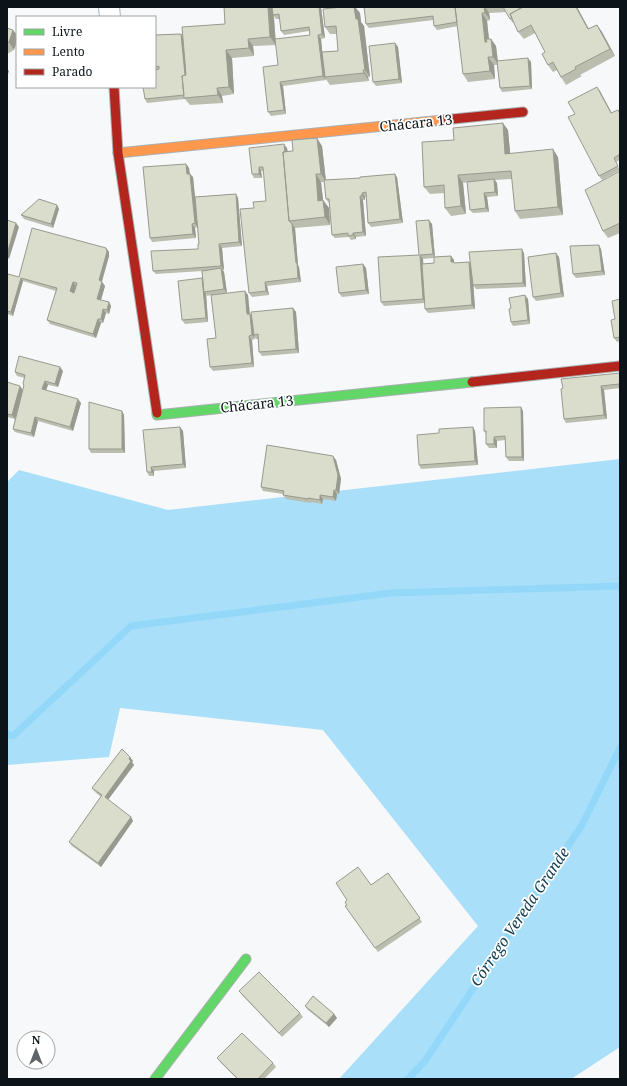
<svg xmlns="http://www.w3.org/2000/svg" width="627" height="1086" font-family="'Noto Serif',serif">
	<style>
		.forest { fill: #a9dff9 }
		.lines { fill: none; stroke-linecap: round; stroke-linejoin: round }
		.stream { stroke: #94d8f9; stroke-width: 7 }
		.street-casing { stroke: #abb0b4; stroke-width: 22 }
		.fast-casing { stroke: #abb0b4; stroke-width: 11 }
		.slow-casing { stroke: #abb0b4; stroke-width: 11 }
		.jam-casing { stroke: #abb0b4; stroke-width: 11 }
		.street { stroke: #fefefe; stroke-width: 20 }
		.fast { stroke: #63d668; stroke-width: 9 }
		.slow { stroke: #ff974d; stroke-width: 9 }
		.jam { stroke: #b3261e; stroke-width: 9 }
		.wall { fill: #bbbdaf; fill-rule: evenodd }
		.shaded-wall { fill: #999a8f }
		.building { fill: #dadccc; stroke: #999a8f; fill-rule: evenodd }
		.labels { text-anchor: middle; stroke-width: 3.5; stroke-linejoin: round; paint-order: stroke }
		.street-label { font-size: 14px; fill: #0c1419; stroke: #fff }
		.water-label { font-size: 15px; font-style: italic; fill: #164053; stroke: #fff }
	</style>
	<rect width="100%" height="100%" fill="#f6f8fa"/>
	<path class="forest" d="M620 459V1047L571 1079H339L478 926 323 730 120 708 109 757 7 765V482L19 470 168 510Z"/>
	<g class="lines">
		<path class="stream" d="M7 734 13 736 131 626 391 593 620 586
			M408 1079 425 1061 582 825 620 748"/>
		<g class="street-casing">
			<path id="street" d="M109 7 110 17"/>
		</g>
		<g class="fast-casing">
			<path id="fast" d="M157 413V415L472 382
				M155 1079 246 959"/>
		</g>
		<g class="slow-casing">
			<path id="slow" d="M118 153 443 120"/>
		</g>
		<g class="jam-casing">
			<path id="jam" d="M114 87 118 153 157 413
				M443 120 523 112
				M472 382 620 366"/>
		</g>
		<use href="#street" class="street"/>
		<use href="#fast" class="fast"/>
		<use href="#slow" class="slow"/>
		<use href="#jam" class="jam"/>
	</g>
	<path class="wall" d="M224 7H321L325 38 321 39 322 52 338 51 337 34H330L325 27 342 7H355L360 13 361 22 364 26 370 77H368L369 81 330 85 325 78 326 80 283 86 286 114 271 116 268 112 278 65 310 35 309 31 284 35 281 31 280 19H276L274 16 276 45 253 46 254 56 232 58 234 94 222 96 223 103 190 105 185 99 147 103 145 99 155 87V35L181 34 183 36 225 24Z
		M364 7H577L589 29 597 25 602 32 615 56 580 75 582 76 566 85 561 77 557 70 553 72 548 65 545 52 535 33 524 39 518 32 514 22 513 23 510 19 506 12 489 13 490 20 487 21 489 39H491L496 46 498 61 531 62 532 89 502 92 500 88 497 65H494L495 79 468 82 463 74 458 26 437 30 434 26 433 20 369 28 366 24Z
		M7 28 14 50 7 54Z
		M395 43 398 47 402 83 376 86 373 82Z
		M600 91 611 113H620V160L616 162 620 170 602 180 599 176 575 114Z
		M508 130 510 153 558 157 563 215 520 219 515 211 512 179 495 180 497 183 498 196 487 197 489 212 473 213 470 210 468 182 463 183 466 214 451 216 445 208V193L430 194 424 187 454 140Z
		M322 146 326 180 397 177 403 223 371 227 368 223 366 197H365V200H363L366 236 356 237V239L351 240 349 237 335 238 332 235 329 203 326 199 324 182H321L323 200 329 208 330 225 295 228 298 265 299 267 301 282 267 286 269 295 252 297 249 293 266 201 264 171H261L262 178H254L252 174 249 148H287L288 152 293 151Z
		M186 164 189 168 190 174 193 177 195 197 236 194 238 198 242 246 222 248 224 270H223L224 272 227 293 248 295 250 314 252 316 293 308 296 312 299 353 262 356 259 352 258 339H256L254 336 255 339 252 340 254 367 213 371 210 367 216 338 211 295 207 296 206 293 208 322 185 324 182 320 202 278 203 280 202 271 156 274 153 271 198 249 199 244 198 227 195 228 196 238 152 242 150 238Z
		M620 171V233L608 238 603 231Z
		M57 205 59 209 53 228 24 219 21 215Z
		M432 224 435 257 451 256 454 260V262L455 263 469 262 471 264 524 253 526 287 476 289 473 285V282L475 309 428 313 425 309V303L384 306 381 302 419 255ZM434 258V263L423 264V259Z
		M106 248 109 252V256L102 282 105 286 101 300 109 302 111 306 109 314 106 313 103 323H101L96 338 50 324 47 320 56 291 23 281 13 316 7 314V278L19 277ZM76 286 74 293V292Z
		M601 249 605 275 576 278 573 274Z
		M559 257 564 297 536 301 533 297Z
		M363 264 366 268 369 294 342 297 339 293Z
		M528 299 530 324 513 326 511 322V308Z
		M620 299V341L617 342 614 338 615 319Z
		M63 371 58 387 48 385 46 390 81 403 73 431 38 421 34 437 15 432 13 429 15 419 7 417V382L23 390 25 378 17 376 15 372Z
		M620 373V388L604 390 607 419 566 423 564 419 561 389Z
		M521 407 523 411 524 461H509L506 457 505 440 497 441V448H489L486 444V434L484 431Z
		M122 411 124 415 125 453H91L89 449Z
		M180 427 183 431 186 468 154 471V476H149L147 472Z
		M473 427 475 431 478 465 421 469 419 465 439 433Z
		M336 460 341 479 339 494H337L336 501 323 499 322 504 311 502V503L286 499 283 495V494L263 491 261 487Z
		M130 757 133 761 132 762 134 765 108 800 131 817 133 821 101 867 72 846 69 842 101 797 95 792 92 788Z
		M388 873 422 922 378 952 345 906Z
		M239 991 300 1013 303 1017 282 1037 242 995Z
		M305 1006 334 1014 337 1018 329 1027 308 1010Z
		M217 1058 273 1063 276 1067 264 1079H237L220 1062Z"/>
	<path class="shaded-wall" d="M268 7H272L273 8 276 45 270 37Z
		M319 7H321L325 38 322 34Z
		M354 7H355L360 13 361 22 364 26 370 77 365 70 356 19Z
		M484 7H485L489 13 490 20 485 13Z
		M576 7H577L593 37 588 29Z
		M482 13 487 21 490 49 485 42Z
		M597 25 602 32 615 56 610 49Z
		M13 30 17 35V42L14 50 9 42Z
		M181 34 184 37 189 97 186 95Z
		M318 35 321 39 325 77 326 80 323 76Z
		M248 39 253 46 254 56 249 48Z
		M491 39 496 46 498 64 493 57Z
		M395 43 398 47 402 83 399 79Z
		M226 50 232 58 234 94 229 87Z
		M488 57 494 65 495 79 490 71Z
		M528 58 531 62 532 89 530 86Z
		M7 69 9 71 7 77Z
		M363 70 368 77 369 81 364 73Z
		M280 82 283 86 286 114 284 110Z
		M597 87 600 91 614 117 611 113Z
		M217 88 222 96 223 103 218 95Z
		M503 123 508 130 511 162 505 154Z
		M317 138 322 146 326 182 321 174Z
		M284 144 287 148 294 220Z
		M553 149 558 157 563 215 558 207Z
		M186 164 189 168 190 177 187 174Z
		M259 167 261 171 262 178 259 174Z
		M190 174 193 177 198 227 195 223Z
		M316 174 321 182 324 208 318 201Z
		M395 174 397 177 403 223 400 219Z
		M458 175 463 183 466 214 461 206Z
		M494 179 497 183 498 196 495 192Z
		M362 193 365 197V200L362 196Z
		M484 193 487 197 489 212 486 208Z
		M236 194 238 198 242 246 239 242Z
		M360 196 363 200 366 236 363 232Z
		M323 200 329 208 330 225 325 217Z
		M57 205 59 209 53 228 51 224Z
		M429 220 432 224 435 258 433 254Z
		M16 223 19 227 9 259 7 256V254Z
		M192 224 195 228 196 238 193 234Z
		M292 224 295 228 298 265 299 267 301 282 298 278 296 263Z
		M353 233 356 237V239L353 235Z
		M219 244 222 248 224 270 221 266Z
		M599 245 601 249 605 275 602 271Z
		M106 248 109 252V256L101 284 99 280Z
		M522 249 524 253 526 287 523 283Z
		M556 253 559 257 564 297 561 293Z
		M420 255 423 259 426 303 423 299Z
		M451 256 454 260V266L451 262Z
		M469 262 472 265 475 309 472 305Z
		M363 264 366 268 369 294 366 290Z
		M221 268 224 272 227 293 224 289Z
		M21 278 23 281 13 316 11 312Z
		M202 278 204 282V292L206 293 208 322 206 318Z
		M73 282 76 286 73 295 70 291Z
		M102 282 105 286 100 303 97 299Z
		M265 282 267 286 269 295 266 291Z
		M245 291 248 295 250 318 247 314Z
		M525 295 528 299 530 324 528 320Z
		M109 302 111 306 109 314 107 310Z
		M293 308 296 312 299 353 296 349Z
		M103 309 106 313 103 323 101 319Z
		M250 314 253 318 254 335V336L255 339 252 335Z
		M98 319 101 323 96 338 93 334Z
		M249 336 252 340 254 367 252 363Z
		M60 367 63 371 58 387 55 384Z
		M45 381 48 385 45 393 42 389Z
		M20 386 23 390 15 419 12 415Z
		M601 386 604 390 607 419 604 415Z
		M78 399 81 403 73 431 70 427Z
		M521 407 523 411 524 461 522 457Z
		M122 411 124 415 125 453 122 449Z
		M35 417 38 421 34 437 31 433Z
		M180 427 183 431 186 468 183 464Z
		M473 427 475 431 478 465 475 461Z
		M494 437 497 441V448L494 444Z
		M333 456 336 460 341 479 339 494 336 490Z
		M151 467 154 471V476L152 472Z
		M334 490 337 494 336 501 333 497Z
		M320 495 323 499 322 504 320 500Z
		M130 757 133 761 132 762 134 765 107 801 105 797Z
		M131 817 133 821 101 867 98 863Z
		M334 1014 337 1018 329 1027 326 1023Z"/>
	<path class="building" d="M224 7H268L270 37 248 39 249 48 226 50 229 87 217 88 218 95 184 98 182 76 186 75 182 27 225 24Z
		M272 7H319L322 34 318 35 323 76 280 82 284 110 268 112 263 67 278 65 275 39 310 35 309 27 281 31 279 14 273 15Z
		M342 7H354L356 19H358L365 70H363L364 73 325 77 322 52 338 51 336 26 325 27 323 9Z
		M364 7H455L457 22 434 26 433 16 366 24Z
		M455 7H484L485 13H482L485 42H487L486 39H491L493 57H488L490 71 463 74Z
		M503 7H523L510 14 512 18 510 19Z
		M523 7H576L588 29 597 25 610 49 575 67 576 69 561 77 553 62 548 65 542 54 545 52 531 25 518 32 510 14Z
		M7 28 13 30 9 42 7 43Z
		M181 34 185 75 182 76 184 95 145 99 143 87H155V70L159 69V66L155 67V35Z
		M395 43 399 79 373 82 369 46Z
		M528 58 530 86 500 88 497 61Z
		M597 87 611 113 618 110 620 114V154L614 158 618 166 599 176 568 117 575 114 568 102Z
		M503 123 505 154 553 149 558 207 515 211 511 171 458 175 461 206 445 208 444 185 424 187 422 142 454 140 453 128Z
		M317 138 321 174H316L318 201 323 200 325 217 289 221 283 152 293 151 292 140Z
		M284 144 285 152H283L289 221 292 224 296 263H297L298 278 265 282 266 291 249 293 240 209 254 208 253 202 266 201 263 167H259V174H252L249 148Z
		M186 164 187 174H190L195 223 192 224 193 234 150 238 143 167Z
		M620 171V223L603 231 585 190Z
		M395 174 400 219 368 223 366 192 362 193V196H360L363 232 353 233V235L348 236V233L332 235 329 199H326L324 180 360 178V177Z
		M494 179 495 192 484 193 486 208 470 210 467 182Z
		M236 194 239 242 219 244 221 266 153 271 151 251 198 249V244H199L195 197Z
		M39 199 57 205 51 224 21 215Z
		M7 220 16 223 7 254Z
		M429 220 433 254 420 255 423 299 381 302 378 257 419 255 416 221Z
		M32 228 106 248 107 252 99 280 102 282 97 299 109 302 107 310 103 309 101 319H98L93 334 47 320 57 288 21 278 11 312 7 311V278L8 274 19 277ZM73 282 77 283 74 293 70 291Z
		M599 245 602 271 573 274 570 246Z
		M522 249 523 283 473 285 469 252Z
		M556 253 561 293 533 297 528 257Z
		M451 256V262H454V263L469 262 472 305 425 309 422 264 434 263V257Z
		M363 264 366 290 339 293 336 267Z
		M221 268 224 289 204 292 202 271Z
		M202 278 206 318 182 320 178 281Z
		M245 291 247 314H250L252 335 249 336 252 363 210 367 207 339 216 338 211 295Z
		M525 295 528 320 511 322 509 309 511 308 509 298Z
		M620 299V337L614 338 611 320 615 319 612 301Z
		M293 308 296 349 259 352 258 334 254 335 251 312Z
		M19 356 60 367 55 384 45 381 42 389 78 399 70 427 35 417 31 433 13 429 24 385 23 384 25 375 15 372Z
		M620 373V391L619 384 601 386 604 415 564 419 561 389 563 388 561 379Z
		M7 382 20 386 12 415 7 414Z
		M89 402 122 411V449H89Z
		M521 407 522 457H506L505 436 494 437V444H486V431H484V408Z
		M180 427 183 464 151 467 152 472H147L143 430Z
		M473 427 475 461 419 465 417 435 439 433V429Z
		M267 445 333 456 338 475 336 490H334L333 497 320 495V500L308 498V499L283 495 284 491 261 487Z
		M122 749 130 757 129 759 131 761 105 797 131 817 98 863 69 842 102 795 92 788Z
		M358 867 371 885 388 873 420 918 375 948 345 906 347 905 345 902 347 900 336 883Z
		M259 972 300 1013 279 1033 239 991Z
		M313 996 334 1014 326 1023 305 1006Z
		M242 1033 273 1063 258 1079H238L217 1058Z"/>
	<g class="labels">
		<g class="street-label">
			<text transform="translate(416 123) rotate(-6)" y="5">Chácara 13</text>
			<text transform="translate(257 404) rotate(-6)" y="5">Chácara 13</text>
		</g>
		<g class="water-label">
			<text transform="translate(520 917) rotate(-56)" y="5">Córrego Vereda Grande</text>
		</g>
	</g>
	<rect width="627" height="1086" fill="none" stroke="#0c1419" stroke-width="16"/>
	<rect x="16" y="16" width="140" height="72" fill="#ffffff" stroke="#9ea1a3"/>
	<rect x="24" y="29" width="20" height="6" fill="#63d668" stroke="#9ea1a3"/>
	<text x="52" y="36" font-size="12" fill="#0c1419">Livre</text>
	<rect x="24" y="49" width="20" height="6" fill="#ff974d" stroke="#9ea1a3"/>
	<text x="52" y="56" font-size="12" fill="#0c1419">Lento</text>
	<rect x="24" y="69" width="20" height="6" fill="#b3261e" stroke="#9ea1a3"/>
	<text x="52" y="76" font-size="12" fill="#0c1419">Parado</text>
	<g transform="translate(36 1050)"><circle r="19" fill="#ffffff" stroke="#9ea1a3"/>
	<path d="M0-3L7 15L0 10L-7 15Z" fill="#5e6468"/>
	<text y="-6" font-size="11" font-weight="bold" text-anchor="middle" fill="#0c1419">N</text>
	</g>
</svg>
